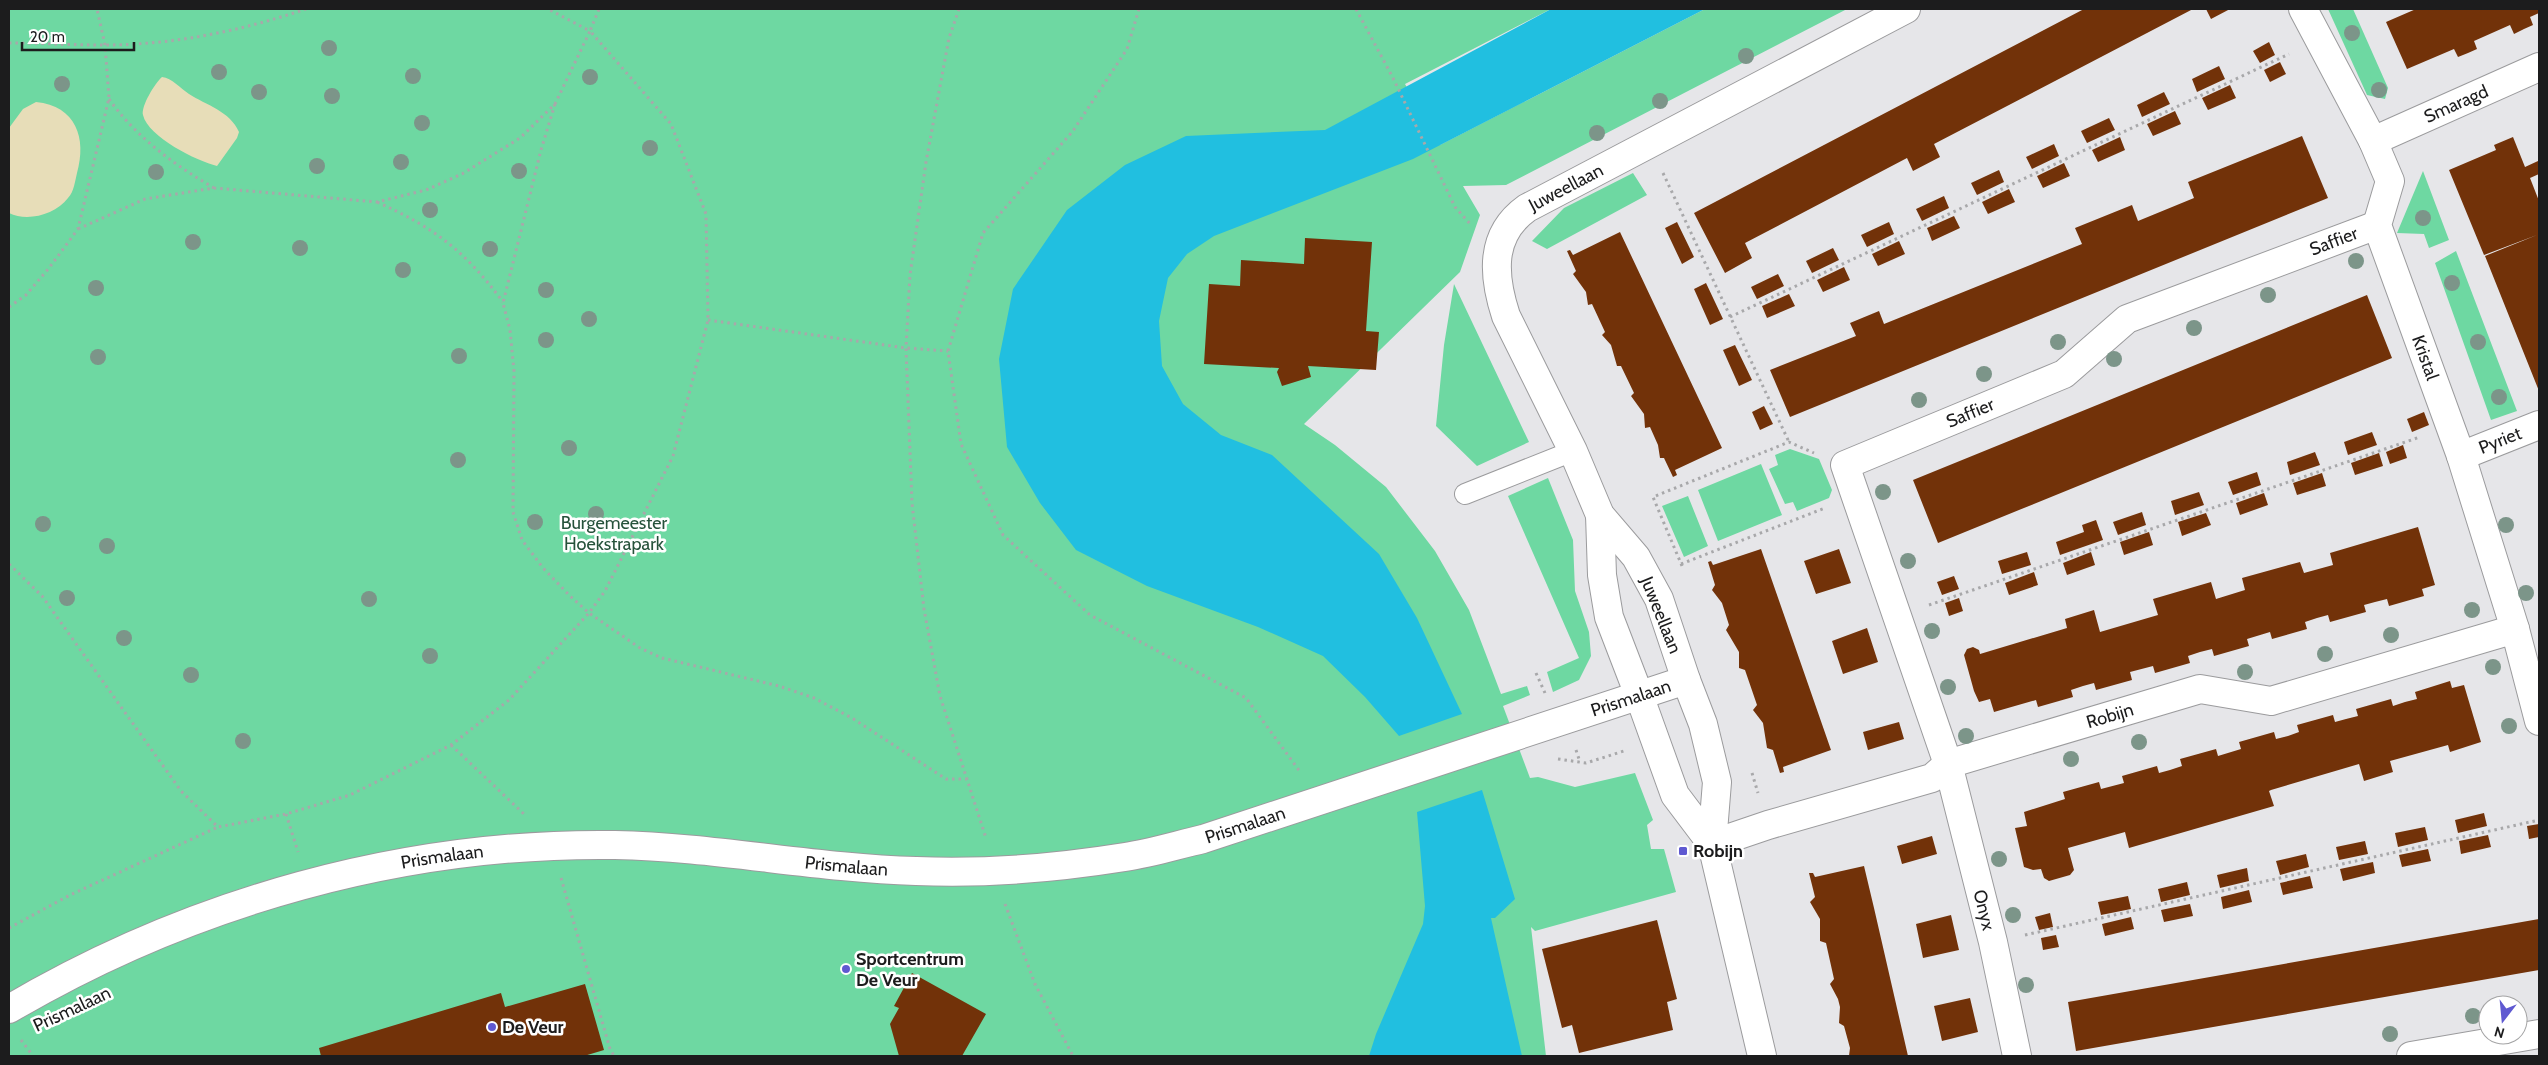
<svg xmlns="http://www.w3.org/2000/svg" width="2548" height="1065" font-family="Cabin,sans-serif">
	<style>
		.green { fill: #6ed8a2 }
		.sand { fill: #e7ddb8 }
		.water { fill: #21bfe0 }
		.building { fill: #723209 }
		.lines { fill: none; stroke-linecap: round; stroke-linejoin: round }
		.service-casing { stroke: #9b9b9d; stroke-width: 22 }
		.minor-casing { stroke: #9b9b9d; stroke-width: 30 }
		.tertiary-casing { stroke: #9b9b9d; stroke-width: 30 }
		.path { stroke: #a8a8aa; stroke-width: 3; stroke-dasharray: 2.5 4; stroke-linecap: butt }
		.service { stroke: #fff; stroke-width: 20 }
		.minor { stroke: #fff; stroke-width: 28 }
		.tertiary { stroke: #fff; stroke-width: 28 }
		.tree { fill: #7c9589 }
		.poi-dot { fill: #5f59d1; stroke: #fff; stroke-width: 2 }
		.labels { text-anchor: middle; stroke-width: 5; stroke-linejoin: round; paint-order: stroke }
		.street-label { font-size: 18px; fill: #1c1c1d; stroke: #fff }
		.park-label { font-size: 18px; fill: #26523b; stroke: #fff }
		.poi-label { font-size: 18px; font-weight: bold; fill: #1c1c1d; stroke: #fff; text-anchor: start }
	</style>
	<rect width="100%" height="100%" fill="#e6e6e9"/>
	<path class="green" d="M9 9H1551L1405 84 1440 145 1705 9H1847L1506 185 1463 186 1480 215 1460 272 1304 424 1335 445 1386 487 1435 551 1469 610 1501 694 1527 686 1530 695 1503 706 1530 778 1538 777 1575 787 1635 773 1653 820 1647 825 1651 849H1664L1676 892 1535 931 1531 927 1546 1056H9Z
		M2328 9H2353L2388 88 2385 99 2367 95Z
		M2423 171 2449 240 2429 248 2424 234 2397 233Z
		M1633 173 1647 195 1547 249 1532 241 1564 208Z
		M2456 251 2517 411 2491 420 2435 263Z
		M1454 284 1529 442 1477 466 1436 426 1444 345Z
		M1790 449 1819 459 1832 490 1829 498 1797 511 1793 502 1785 504 1769 469 1778 465 1775 455Z
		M1761 464 1782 515 1718 541 1698 490Z
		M1548 478 1573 540 1575 591 1589 632 1591 656 1579 680 1553 692 1547 672 1579 658 1508 496Z
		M1688 496 1708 546 1684 557 1662 506Z"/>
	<path class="sand" d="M162 77C172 78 180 88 189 94 206 105 230 111 239 132L237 138 217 166C197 161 148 137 143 115 141 106 155 83 162 77Z
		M36 102C76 106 87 138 77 173 75 181 74 192 68 198 55 215 27 222 9 213V128L23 109Z"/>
	<path class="water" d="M1551 9H1705L1413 159 1214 236 1187 254 1168 278 1159 321 1162 366 1183 404 1221 435 1272 455 1379 554 1417 618 1462 714 1399 736 1365 697 1323 656 1258 627 1147 586 1076 550 1040 503 1007 447 999 359 1013 289 1067 210 1125 165 1186 136 1325 130Z
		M1482 790 1515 899 1495 918H1491L1522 1056H1369L1376 1034 1423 924 1425 906 1417 812Z"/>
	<path class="building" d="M2084 9H2193L1934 144 1940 157 1913 171 1907 158 1745 243 1752 258 1725 273 1694 213Z
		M2206 9H2230L2211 19Z
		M2416 9H2539V13L2530 17 2533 25 2524 29 2514 34 2510 25 2474 41 2477 49 2468 53 2458 57 2454 49 2407 69 2386 22Z
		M2269 42 2275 55 2260 63 2253 51Z
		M2280 62 2286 74 2270 82 2264 70Z
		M2219 66 2225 79 2197 92 2192 79Z
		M2230 85 2236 98 2208 110 2202 98Z
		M2164 92 2170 104 2142 117 2137 105Z
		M2175 111 2181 124 2153 136 2147 124Z
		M2109 118 2115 130 2087 143 2081 131Z
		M2302 136 2328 198 1790 417 1770 370 1856 336 1850 323 1879 311 1884 324 2082 244 2075 228 2132 205 2138 221 2194 198 2188 182Z
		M2120 137 2125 150 2098 162 2092 150Z
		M2513 137 2525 167 2538 161 2539 165V174L2530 178 2539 201V391L2485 256 2537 235 2484 255 2449 170 2496 150 2494 145Z
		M2054 144 2059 156 2032 169 2026 157Z
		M2064 163 2070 176 2043 188 2037 176Z
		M1999 170 2004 182 1977 195 1971 183Z
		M2009 189 2015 202 1988 214 1982 202Z
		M1944 196 1949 208 1922 221 1916 209Z
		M1954 216 1960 228 1932 241 1927 228Z
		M1677 222 1694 257 1682 264 1665 228Z
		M1889 222 1894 234 1867 247 1861 235Z
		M1620 232 1722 448 1675 470 1677 475 1673 477 1664 458H1660L1658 445 1650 427 1645 428 1644 414 1631 396 1634 393 1621 366H1617L1611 345 1602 335 1605 332 1592 304 1588 305 1586 292 1573 274 1576 271 1567 251 1570 250 1573 255Z
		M1305 238 1372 242 1366 331 1379 332 1376 370 1308 366 1311 377 1282 386 1277 372 1279 368 1204 364 1209 284 1240 286 1241 260 1304 264Z
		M1899 241 1905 254 1878 266 1872 254Z
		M1833 248 1839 260 1812 273 1806 261Z
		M1844 267 1850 280 1823 292 1817 280Z
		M1778 274 1784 286 1757 299 1751 287Z
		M1706 283 1723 319 1710 325 1694 289Z
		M1789 294 1795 306 1767 318 1762 306Z
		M2367 295 2392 358 1938 543 1913 480Z
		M1735 345 1752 380 1739 386 1723 350Z
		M1764 406 1773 424 1760 430 1752 412Z
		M2424 412 2429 425 2412 432 2407 419Z
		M2372 432 2377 445 2348 455 2344 442Z
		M2403 445 2407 458 2390 464 2386 452Z
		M2315 452 2320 465 2290 475 2287 462Z
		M2379 453 2383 466 2355 475 2351 463Z
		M2257 472 2261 485 2233 495 2228 482Z
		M2322 473 2326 486 2297 495 2293 483Z
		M2199 492 2204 505 2175 515 2171 501Z
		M2264 493 2268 505 2240 515 2236 503Z
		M2142 512 2146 525 2118 535 2113 522Z
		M2206 513 2211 525 2182 536 2178 522Z
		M2096 520 2103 540 2060 555 2056 542 2084 532 2082 525Z
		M2418 527 2435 585 2422 589 2424 596 2389 606 2387 599 2375 602 2364 605 2366 612 2330 622 2328 615 2317 618 2305 622 2307 629 2272 639 2270 632 2247 639 2249 646 2214 656 2212 649 2200 652 2188 656 2190 663 2155 673 2153 666 2130 672 2132 680 2096 690 2094 683 2083 686 2071 690 2073 697 2038 707 2036 700 1994 712 1990 699 1979 702 1974 691 1964 655 1967 649 1973 647 1979 650 1980 654 2067 628 2065 619 2094 610 2100 632 2158 615 2153 599 2211 582 2216 599 2245 590 2242 578 2300 562 2304 573 2333 565 2330 553Z
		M2149 532 2153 545 2124 555 2120 542Z
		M1761 549 1831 750 1783 767 1784 772 1780 773 1773 750 1767 748 1763 723 1753 710 1757 705 1745 670 1739 668V652L1726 630 1729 625 1722 603 1712 590 1715 585 1708 562 1711 561 1713 565Z
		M1839 549 1851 583 1816 594 1804 561Z
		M2027 552 2031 565 2002 574 1998 561Z
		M2091 552 2095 565 2067 575 2063 563Z
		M2034 572 2038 585 2009 595 2005 583Z
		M1954 576 1959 589 1942 595 1937 582Z
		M1959 598 1963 611 1949 616 1945 603Z
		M1867 628 1878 662 1843 674 1832 641Z
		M2450 681 2452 688 2464 685 2481 742 2450 752 2448 745 2390 761 2393 772 2364 781 2359 764 2271 790 2269 791 2274 806 2129 848 2125 832 2068 848 2074 870 2070 875 2049 881 2044 878 2041 869 2033 870 2024 867 2015 828 2027 826 2024 812 2065 799 2063 792 2099 782 2101 789 2124 783 2122 776 2157 766 2159 773 2170 770 2182 766 2180 759 2216 749 2218 756 2241 749 2239 742 2274 732 2276 739 2288 736 2299 732 2297 725 2333 715 2335 722 2346 719 2358 716 2356 709 2391 699 2393 706 2405 702 2417 699 2415 692Z
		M1899 722 1904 739 1868 750 1863 732Z
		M2484 813 2487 826 2458 833 2455 820Z
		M2539 824V837L2529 839 2527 826Z
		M2425 827 2428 840 2398 847 2395 833Z
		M2488 835 2491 847 2461 854 2459 841Z
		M1932 836 1937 854 1902 864 1897 846Z
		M2365 841 2368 854 2339 860 2336 847Z
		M2428 849 2431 861 2402 867 2399 855Z
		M2306 854 2309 867 2280 875 2276 861Z
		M2373 862 2375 873 2343 881 2340 869Z
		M1864 866 1874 908 1908 1056H1849L1850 1048 1844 1026 1839 1023 1840 1007 1838 999 1830 984 1834 979 1826 943 1820 941V919L1810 902 1815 897 1809 873H1813L1815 877Z
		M2247 868 2249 881 2220 888 2217 875Z
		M2310 876 2313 888 2283 895 2280 883Z
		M2187 882 2190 895 2161 902 2158 889Z
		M2249 890 2252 902 2223 909 2221 897Z
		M2128 896 2131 909 2101 915 2098 902Z
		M2190 904 2193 916 2164 922 2161 910Z
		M2050 913 2053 927 2039 930 2035 917Z
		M1951 915 1959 950 1923 958 1916 924Z
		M2131 917 2134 929 2105 936 2102 924Z
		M2539 919V970L2076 1051 2068 1002Z
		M1657 920 1677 999 1667 1002 1673 1030 1579 1053 1572 1025 1562 1028 1542 949Z
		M2056 935 2059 947 2043 950 2041 938Z
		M912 973 986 1014 962 1056H899L890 1024 899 1008 894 1006Z
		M585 984 604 1050 584 1056H321L319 1048 501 993 505 1007Z
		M1970 998 1978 1032 1942 1041 1934 1006Z"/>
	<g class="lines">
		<g class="service-casing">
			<path id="service" d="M1465 494 1573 451"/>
		</g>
		<g class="minor-casing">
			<g id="minor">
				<path id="s1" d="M2303 9 2373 141 2390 181 2377 225 2461 456 2515 629 2539 721"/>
				<path id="s2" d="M2373 141 2539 67"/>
				<path id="s3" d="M2461 456 2539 425"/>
				<path d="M1686 680 1703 724 1717 782 1712 844 1762 1056"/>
				<path d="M1639 695 1675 795 1712 844"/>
				<path id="s4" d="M1712 844 1768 825 1932 778 1948 764 2200 689 2271 701 2515 629"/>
				<path id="s5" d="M2017 1056 1993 942 1948 764 1845 465 2064 374 2127 319 2377 225"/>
				<path d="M2411 1056 2539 1034"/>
			</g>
		</g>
		<g class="tertiary-casing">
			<g id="tertiary">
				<path d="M1600 515 1602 575 1609 617 1639 695"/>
				<path id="s6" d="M9 1009C191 902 403 842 615 845 715 847 815 868 916 871 985 874 1056 868 1125 857 1151 853 1177 845 1203 839L1686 680 1659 599 1636 557 1600 515 1573 451 1506 316C1493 276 1489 235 1527 208L1906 9"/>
			</g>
		</g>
		<path class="path" d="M959 9 949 38 926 162 910 275 906 348 912 503 924 609 940 696 986 838
			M1139 9 1127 49 1073 131 983 233 948 351 961 444 1003 535 1090 615 1246 698 1301 773
			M1356 9 1393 78 1455 207 1472 226
			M9 43C40 43 72 45 104 45 172 45 241 31 306 9
			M109 99C136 137 173 164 214 188
			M555 104 541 150 503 303 510 330 514 371 513 512 522 540 543 568 570 596 589 613 640 648 662 658 779 686 814 698 852 718 946 779H967
			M1663 173 1789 442
			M377 202C435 228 465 251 503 302
			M78 229 145 199 214 188 377 202 426 190 462 174 520 138 555 104 590 31 548 9
			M9 307 26 295 49 268 78 229 109 98 105 45 97 9
			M1730 317 2289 54
			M708 320 906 348 948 351
			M9 564 42 596 181 791 218 827 286 814 350 795 451 745 509 700 589 613 605 591 673 456 708 320 706 214 671 124 590 31 599 9
			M1681 564 1825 508
			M1682 566 1653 497 1789 442 1814 453
			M1929 605 2420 437
			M1536 673 1545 693
			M451 745 525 815
			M1576 750 1580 762
			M1558 759 1586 763 1624 751
			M1752 773 1758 793
			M286 814 298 852
			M561 878 610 1049 614 1056
			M1005 904 1035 984 1073 1056
			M9 928 70 895 218 827
			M2025 935 2539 820
			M21 1040 33 1056"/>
		<use href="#service" class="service"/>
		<use href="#minor" class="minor"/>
		<use href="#tertiary" class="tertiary"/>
	</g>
	<g class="tree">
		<circle cx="2352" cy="33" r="8"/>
		<circle cx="329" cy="48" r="8"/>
		<circle cx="1746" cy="56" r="8"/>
		<circle cx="219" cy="72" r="8"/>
		<circle cx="413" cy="76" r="8"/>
		<circle cx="590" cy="77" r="8"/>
		<circle cx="62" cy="84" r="8"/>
		<circle cx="2379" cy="90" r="8"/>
		<circle cx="259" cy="92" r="8"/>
		<circle cx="332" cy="96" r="8"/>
		<circle cx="1660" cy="101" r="8"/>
		<circle cx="422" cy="123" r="8"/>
		<circle cx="1597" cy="133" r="8"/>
		<circle cx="650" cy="148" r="8"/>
		<circle cx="401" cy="162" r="8"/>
		<circle cx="317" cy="166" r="8"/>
		<circle cx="519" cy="171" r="8"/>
		<circle cx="156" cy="172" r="8"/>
		<circle cx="430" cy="210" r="8"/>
		<circle cx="2423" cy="218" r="8"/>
		<circle cx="193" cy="242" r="8"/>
		<circle cx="300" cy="248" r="8"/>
		<circle cx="490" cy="249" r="8"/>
		<circle cx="2356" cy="261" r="8"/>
		<circle cx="403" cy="270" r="8"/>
		<circle cx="2452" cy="283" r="8"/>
		<circle cx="96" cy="288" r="8"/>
		<circle cx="546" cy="290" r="8"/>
		<circle cx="2268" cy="295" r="8"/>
		<circle cx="589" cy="319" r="8"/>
		<circle cx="2194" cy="328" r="8"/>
		<circle cx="546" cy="340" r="8"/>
		<circle cx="2058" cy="342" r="8"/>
		<circle cx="2478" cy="342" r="8"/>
		<circle cx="459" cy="356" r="8"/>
		<circle cx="98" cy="357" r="8"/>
		<circle cx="2114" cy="359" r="8"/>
		<circle cx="1984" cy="374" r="8"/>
		<circle cx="2499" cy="397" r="8"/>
		<circle cx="1919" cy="400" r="8"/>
		<circle cx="569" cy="448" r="8"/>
		<circle cx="458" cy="460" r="8"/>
		<circle cx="1883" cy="492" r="8"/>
		<circle cx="596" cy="514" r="8"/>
		<circle cx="535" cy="522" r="8"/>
		<circle cx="43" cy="524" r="8"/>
		<circle cx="2506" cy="525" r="8"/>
		<circle cx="107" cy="546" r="8"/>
		<circle cx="1908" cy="561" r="8"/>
		<circle cx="2526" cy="593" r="8"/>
		<circle cx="67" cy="598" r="8"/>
		<circle cx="369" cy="599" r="8"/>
		<circle cx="2472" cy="610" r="8"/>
		<circle cx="1932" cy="631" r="8"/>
		<circle cx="2391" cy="635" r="8"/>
		<circle cx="124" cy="638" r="8"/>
		<circle cx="2325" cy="654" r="8"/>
		<circle cx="430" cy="656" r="8"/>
		<circle cx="2493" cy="667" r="8"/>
		<circle cx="2245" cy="672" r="8"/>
		<circle cx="191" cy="675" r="8"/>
		<circle cx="1948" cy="687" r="8"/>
		<circle cx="2509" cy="726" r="8"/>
		<circle cx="1966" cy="736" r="8"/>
		<circle cx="243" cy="741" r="8"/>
		<circle cx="2139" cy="742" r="8"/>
		<circle cx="2071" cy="759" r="8"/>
		<circle cx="1999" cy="859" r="8"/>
		<circle cx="2013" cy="915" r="8"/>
		<circle cx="2026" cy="985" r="8"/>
		<circle cx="2473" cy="1016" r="8"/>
		<circle cx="2390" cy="1034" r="8"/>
	</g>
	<g class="poi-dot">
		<rect x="1678" y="846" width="10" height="10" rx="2.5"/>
		<circle cx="846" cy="969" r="5"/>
		<circle cx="492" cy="1027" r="5"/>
	</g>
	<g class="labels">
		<g class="street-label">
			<text dy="6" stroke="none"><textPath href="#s2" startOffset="91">Smaragd</textPath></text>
			<text dy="6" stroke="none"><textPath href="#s6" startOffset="2308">Juweellaan</textPath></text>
			<text dy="6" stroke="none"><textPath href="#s5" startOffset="1158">Saffier</textPath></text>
			<text dy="6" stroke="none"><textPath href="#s1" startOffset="380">Kristal</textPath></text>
			<text dy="6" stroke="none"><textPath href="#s5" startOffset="752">Saffier</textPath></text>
			<text dy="6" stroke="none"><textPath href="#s3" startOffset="42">Pyriet</textPath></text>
			<text transform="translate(1661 615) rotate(68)" y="6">Juweellaan</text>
			<text dy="6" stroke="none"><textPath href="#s6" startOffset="1678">Prismalaan</textPath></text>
			<text dy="6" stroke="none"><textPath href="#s4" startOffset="420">Robijn</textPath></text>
			<text dy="6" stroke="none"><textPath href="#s6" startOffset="1272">Prismalaan</textPath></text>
			<text dy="6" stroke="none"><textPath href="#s6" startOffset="462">Prismalaan</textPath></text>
			<text dy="6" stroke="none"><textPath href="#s6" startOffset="868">Prismalaan</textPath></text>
			<text transform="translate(1984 910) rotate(76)" y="6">Onyx</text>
			<text transform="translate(72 1009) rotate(-25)" y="6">Prismalaan</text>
		</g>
		<g class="park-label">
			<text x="614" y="529">Burgemeester<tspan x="614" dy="21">Hoekstrapark</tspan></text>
		</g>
		<g class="poi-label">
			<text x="1693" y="857">Robijn</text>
			<text x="856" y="965">Sportcentrum<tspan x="856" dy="21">De Veur</tspan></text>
			<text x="502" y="1033">De Veur</text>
		</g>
	</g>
	<rect width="2548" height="1065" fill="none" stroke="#1c1c1d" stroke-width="20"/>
	<g transform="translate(2503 1020) rotate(196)"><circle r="24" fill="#ffffff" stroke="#a4a4a5"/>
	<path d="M0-4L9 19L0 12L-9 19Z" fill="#5f59d1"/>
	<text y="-8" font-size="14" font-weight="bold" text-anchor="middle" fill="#1c1c1d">N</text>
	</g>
	<path d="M22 42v8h112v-8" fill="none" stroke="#1c1c1d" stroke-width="2.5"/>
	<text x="30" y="42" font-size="15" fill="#1c1c1d" stroke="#ffffff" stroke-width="4" paint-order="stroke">20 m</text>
</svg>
